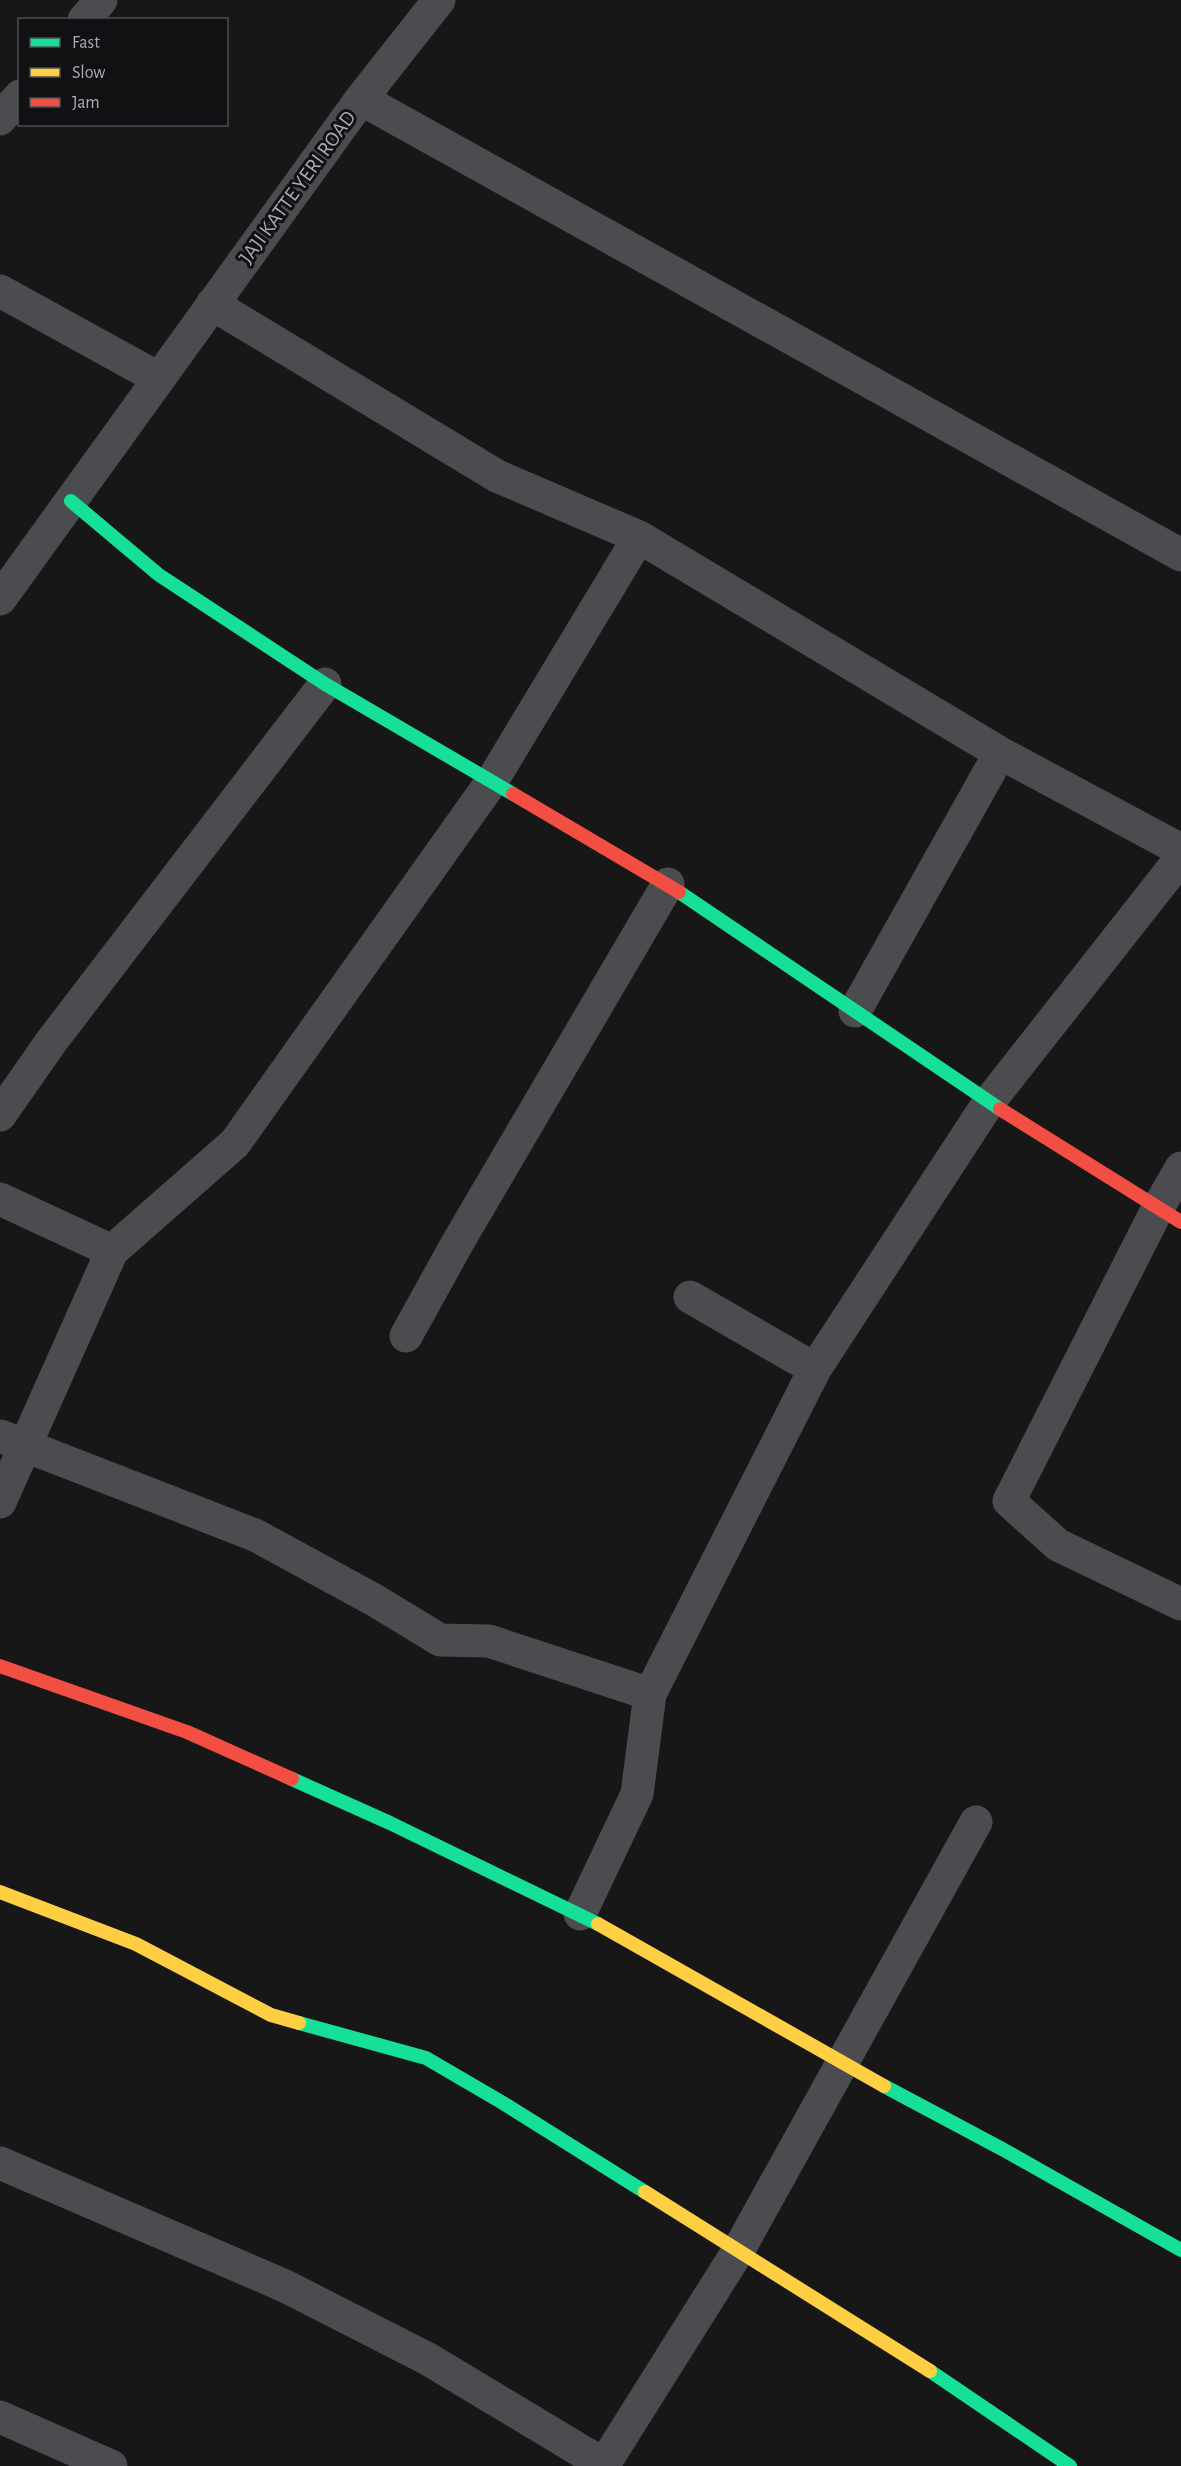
<svg xmlns="http://www.w3.org/2000/svg" width="1181" height="2466" font-family="'Alegreya Sans',sans-serif">
	<style>
		.lines { fill: none; stroke-linecap: round; stroke-linejoin: round }
		.street { stroke: #4b4c50; stroke-width: 33 }
		.fast { stroke: #16e098; stroke-width: 14 }
		.slow { stroke: #ffcf43; stroke-width: 14 }
		.jam { stroke: #f24e42; stroke-width: 14 }
		.labels { text-anchor: middle; stroke-width: 6; stroke-linejoin: round; paint-order: stroke }
		.street-label { font-size: 21px; fill: #a8adb8; stroke: #111113 }
	</style>
	<rect width="100%" height="100%" fill="#171717"/>
	<g class="lines">
		<path class="street" d="M84 20 101 0
			M361 99 1181 555
			M0 119 20 96
			M0 291 158 378
			M212 304 497 476 639 537 1000 753 1181 850
			M0 599 361 99 439 0
			M855 1011 1000 753
			M0 1115 51 1042 325 684
			M1181 1168 1158 1208 1009 1501 1058 1545 1181 1604
			M0 1199 112 1251
			M690 1297 815 1369
			M406 1336 458 1242 668 884
			M0 1436 255 1535 376 1601 440 1640 489 1641 650 1694
			M0 1502 112 1251 235 1143 492 781 639 537
			M580 1914 637 1794 650 1694 815 1369 989 1102 1181 858
			M0 2163 285 2286 428 2359 606 2466
			M0 2417 111 2466
			M603 2466 738 2251 976 1822"/>
		<path class="fast" d="M71 501 159 575 325 684 513 794
			M679 892 1000 1109
			M292 1779 390 1823 598 1924
			M299 2023 426 2058 503 2103 645 2192
			M884 2086 1004 2150 1181 2250
			M930 2371 1070 2466"/>
		<path class="slow" d="M0 1892 136 1944 271 2015 299 2023
			M598 1924 884 2086
			M645 2192 930 2371"/>
		<path class="jam" d="M513 794 679 892
			M1000 1109 1181 1222
			M0 1666 187 1732 292 1779"/>
	</g>
	<g class="labels">
		<g class="street-label">
			<text transform="translate(297 187) rotate(-54)" y="7">JAJI KATTE YERI ROAD</text>
		</g>
	</g>
	<rect x="18" y="18" width="210" height="108" fill="#111113" stroke="#4d4f55" stroke-width="1.5"/>
	<rect x="30" y="38" width="30" height="9" fill="#16e098" stroke="#4d4f55" stroke-width="1.5"/>
	<text x="72" y="48" font-size="18" fill="#a8adb8">Fast</text>
	<rect x="30" y="68" width="30" height="9" fill="#ffcf43" stroke="#4d4f55" stroke-width="1.5"/>
	<text x="72" y="78" font-size="18" fill="#a8adb8">Slow</text>
	<rect x="30" y="98" width="30" height="9" fill="#f24e42" stroke="#4d4f55" stroke-width="1.5"/>
	<text x="72" y="108" font-size="18" fill="#a8adb8">Jam</text>
</svg>
